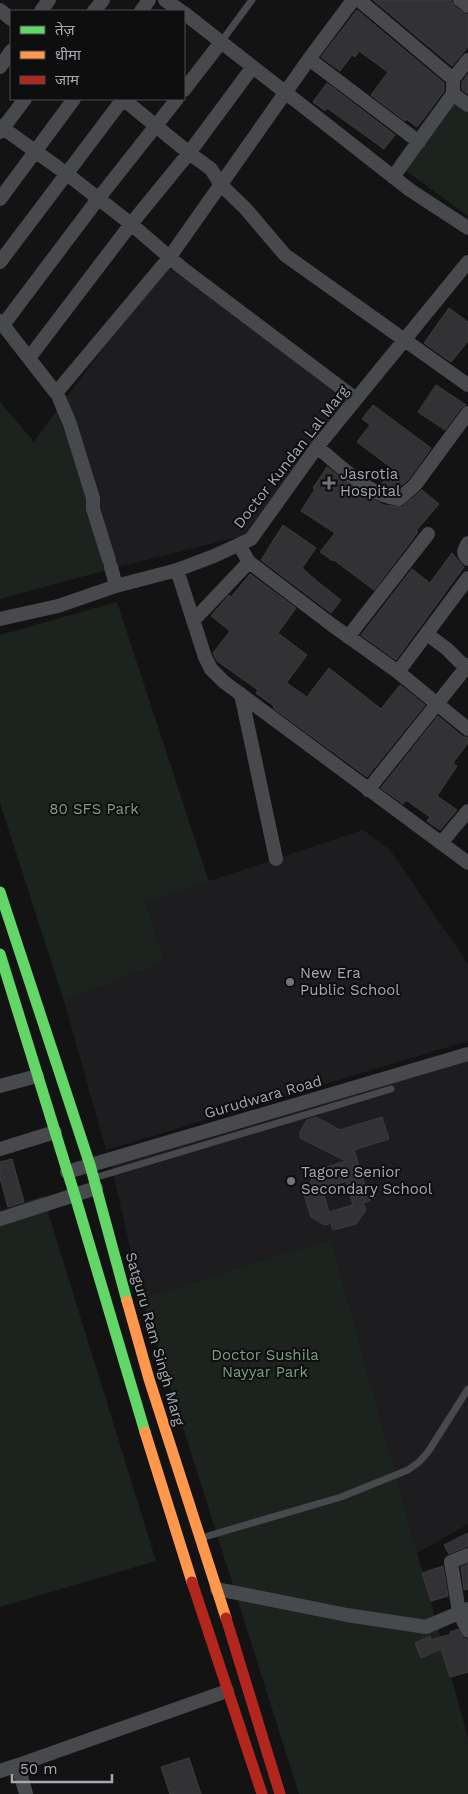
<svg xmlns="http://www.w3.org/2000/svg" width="468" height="1794" font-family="'Work Sans','Noto Sans Devanagari',sans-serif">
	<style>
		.built { fill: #1d1d1f }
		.green { fill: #1c221d }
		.building { fill: #323234; stroke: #3c3d3f; fill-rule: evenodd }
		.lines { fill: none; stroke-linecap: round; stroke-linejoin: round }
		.lane { stroke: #48494c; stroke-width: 7 }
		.street { stroke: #48494c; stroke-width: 14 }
		.fast { stroke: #63d668; stroke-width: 11 }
		.slow { stroke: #ff974d; stroke-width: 11 }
		.jam { stroke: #b3261e; stroke-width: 11 }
		.poi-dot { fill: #71747c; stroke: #0e0e0f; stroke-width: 2 }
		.labels { text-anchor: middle; stroke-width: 4; stroke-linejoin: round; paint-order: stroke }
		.street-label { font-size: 15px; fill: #a4a9b4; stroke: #0e0e0f }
		.poi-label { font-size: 15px; fill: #a4a9b4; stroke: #0e0e0f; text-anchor: start }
		.park-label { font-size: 15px; fill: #7c9f7e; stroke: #0e0e0f }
	</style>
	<rect width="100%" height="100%" fill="#131313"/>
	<path class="built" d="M165 265 357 403 258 532 114 568 70 393Z
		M363 830 390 850 468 964V1041L106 1150 64 1001 164 962 146 902Z
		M468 1061V1524L417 1553 331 1239 142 1298 111 1165Z"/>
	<path class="green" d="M448 87 468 102V216L394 162Z
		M70 393 114 568 0 599V402L34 442Z
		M117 602 209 882 146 902 164 962 64 1001 0 803V635Z
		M43 1196 156 1561 0 1607V1211Z
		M331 1239 468 1738V1794H299L142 1298Z"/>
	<path class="building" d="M373 0H451L455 7 468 15V47L452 66Z
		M357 10 444 83V91L417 127 406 119 405 121 371 95 388 72 359 51 355 57 352 55 340 71 321 57Z
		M468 74V94L462 90V82Z
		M327 83 395 135 384 149 327 108 325 111 313 102Z
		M449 308 468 322V341L451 362 424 343Z
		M436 385 466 405 461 408 445 430 418 412Z
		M373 405 431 448 409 479 396 490 381 485 393 469 357 442 370 425 362 419Z
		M327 467 361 493 384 505 402 507 422 490 439 504 416 531 418 532 374 590 334 560 333 561 320 552 335 533 301 511 315 489 313 488Z
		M283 525 316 548 302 568 318 582 341 600 331 613 261 560Z
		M452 553 464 567 396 660 361 635 412 569 430 583Z
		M250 574 296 608 278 633 307 655 287 682 288 684 307 697 329 668 381 709 400 685 425 705 367 777 273 708 274 706 256 693 258 690 217 661 213 653 230 631 211 616 229 595 231 597Z
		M438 716 462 736 468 738V743L453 763 457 766 437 796 457 810 440 830 427 821 430 817 406 800 403 804 381 788Z
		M316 1117 340 1130 382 1117 389 1139 354 1150 370 1201 363 1203 366 1210 356 1224 333 1230 331 1223 325 1225 311 1217 304 1194 310 1192 308 1186 317 1170 346 1161 300 1138V1132L307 1120ZM346 1181 353 1205 329 1212 322 1189Z
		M12 1159 24 1202 8 1207 0 1178V1162Z
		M468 1533V1546L449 1554 444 1545Z
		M468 1564V1589L464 1590 461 1567Z
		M443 1566 448 1596 431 1601 422 1573Z
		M458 1629 463 1638 468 1640V1672L450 1677 441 1649 421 1658 415 1643 430 1636 431 1640 451 1634 450 1632Z
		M189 1758 201 1794H170L161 1767Z"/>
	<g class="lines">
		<path class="lane" d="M221 42 252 0
			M94 1178 391 1089
			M201 1538 341 1497 408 1470 419 1462 428 1452 468 1389"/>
		<path class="street" d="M165 0 181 11
			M359 0 453 79
			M460 0 468 6
			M0 10 11 19
			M41 11 49 0
			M94 11 103 0
			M141 11 149 0
			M184 13 410 190 468 228
			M309 59 419 142
			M0 67 11 51
			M184 90 221 42
			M453 94 468 105
			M0 126 67 174 131 224 182 268 356 399
			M0 132 25 99
			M393 177 453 94V79L468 60
			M0 199 74 99
			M0 262 123 99 189 153 211 169 221 185 245 208 285 255 468 385
			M0 321 56 393 169 258 309 59 353 0
			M3 325 98 199 177 99
			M29 358 131 224 189 153 252 68
			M59 398 70 424 93 498V509L109 560
			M317 447C340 465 368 496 399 499L415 485 468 413
			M468 543C464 550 462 553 468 559
			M239 545 249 562 332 625 398 672 468 729
			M111 567 116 586
			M177 570 205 657 211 669 224 682 468 863
			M0 619 58 606 116 586 177 570 214 556 251 539 317 447 468 262
			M193 621 249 562
			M427 634 447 649 466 668
			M348 637 428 534
			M398 672 468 578
			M241 694 276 859
			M368 790 468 665
			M441 843 468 811
			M0 1086 37 1076
			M0 1149 55 1132
			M67 1172 468 1054
			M0 1219 96 1188
			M468 1555 451 1562 459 1612 468 1631
			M217 1589 347 1615 426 1627 468 1609
			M0 1771 18 1765
			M26 1794 18 1765 227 1691"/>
		<path class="fast" d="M0 892 90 1165 127 1301
			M0 954 75 1196 145 1432"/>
		<path class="slow" d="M127 1301 149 1379 226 1618
			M145 1432 192 1582"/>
		<path class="jam" d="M192 1582 262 1794
			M226 1618 280 1794"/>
	</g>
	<g class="poi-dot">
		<path d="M326.5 475.5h5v5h5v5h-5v5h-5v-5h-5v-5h5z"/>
		<circle cx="290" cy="982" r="5"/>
		<circle cx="291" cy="1181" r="5"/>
	</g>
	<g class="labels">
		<g class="street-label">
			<text transform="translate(291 457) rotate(-52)" y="5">Doctor Kundan Lal Marg</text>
			<text transform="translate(263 1097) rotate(-16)" y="5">Gurudwara Road</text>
			<text transform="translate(155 1339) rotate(74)" y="5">Satguru Ram Singh Marg</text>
		</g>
		<g class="poi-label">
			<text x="340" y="479">Jasrotia<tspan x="340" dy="17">Hospital</tspan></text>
			<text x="300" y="978">New Era<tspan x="300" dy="17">Public School</tspan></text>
			<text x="301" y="1177">Tagore Senior<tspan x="301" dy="17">Secondary School</tspan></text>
		</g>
		<g class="park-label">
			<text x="94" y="814">80 SFS Park</text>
			<text x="265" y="1360">Doctor Sushila<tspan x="265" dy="17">Nayyar Park</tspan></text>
		</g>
	</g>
	<rect x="10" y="10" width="175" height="90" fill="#0e0e0f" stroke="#4a4c51"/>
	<rect x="20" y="26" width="25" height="8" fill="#63d668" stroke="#4a4c51"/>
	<text x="55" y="35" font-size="15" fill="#a4a9b4">तेज़</text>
	<rect x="20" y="51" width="25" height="8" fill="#ff974d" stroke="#4a4c51"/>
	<text x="55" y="60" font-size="15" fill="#a4a9b4">धीमा</text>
	<rect x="20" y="76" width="25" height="8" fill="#b3261e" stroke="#4a4c51"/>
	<text x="55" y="85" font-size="15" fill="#a4a9b4">जाम</text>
	<path d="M12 1774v8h100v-8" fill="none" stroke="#a4a9b4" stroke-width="2.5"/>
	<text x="20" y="1774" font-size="15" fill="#a4a9b4" stroke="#0e0e0f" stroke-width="4" paint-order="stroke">50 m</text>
</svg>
